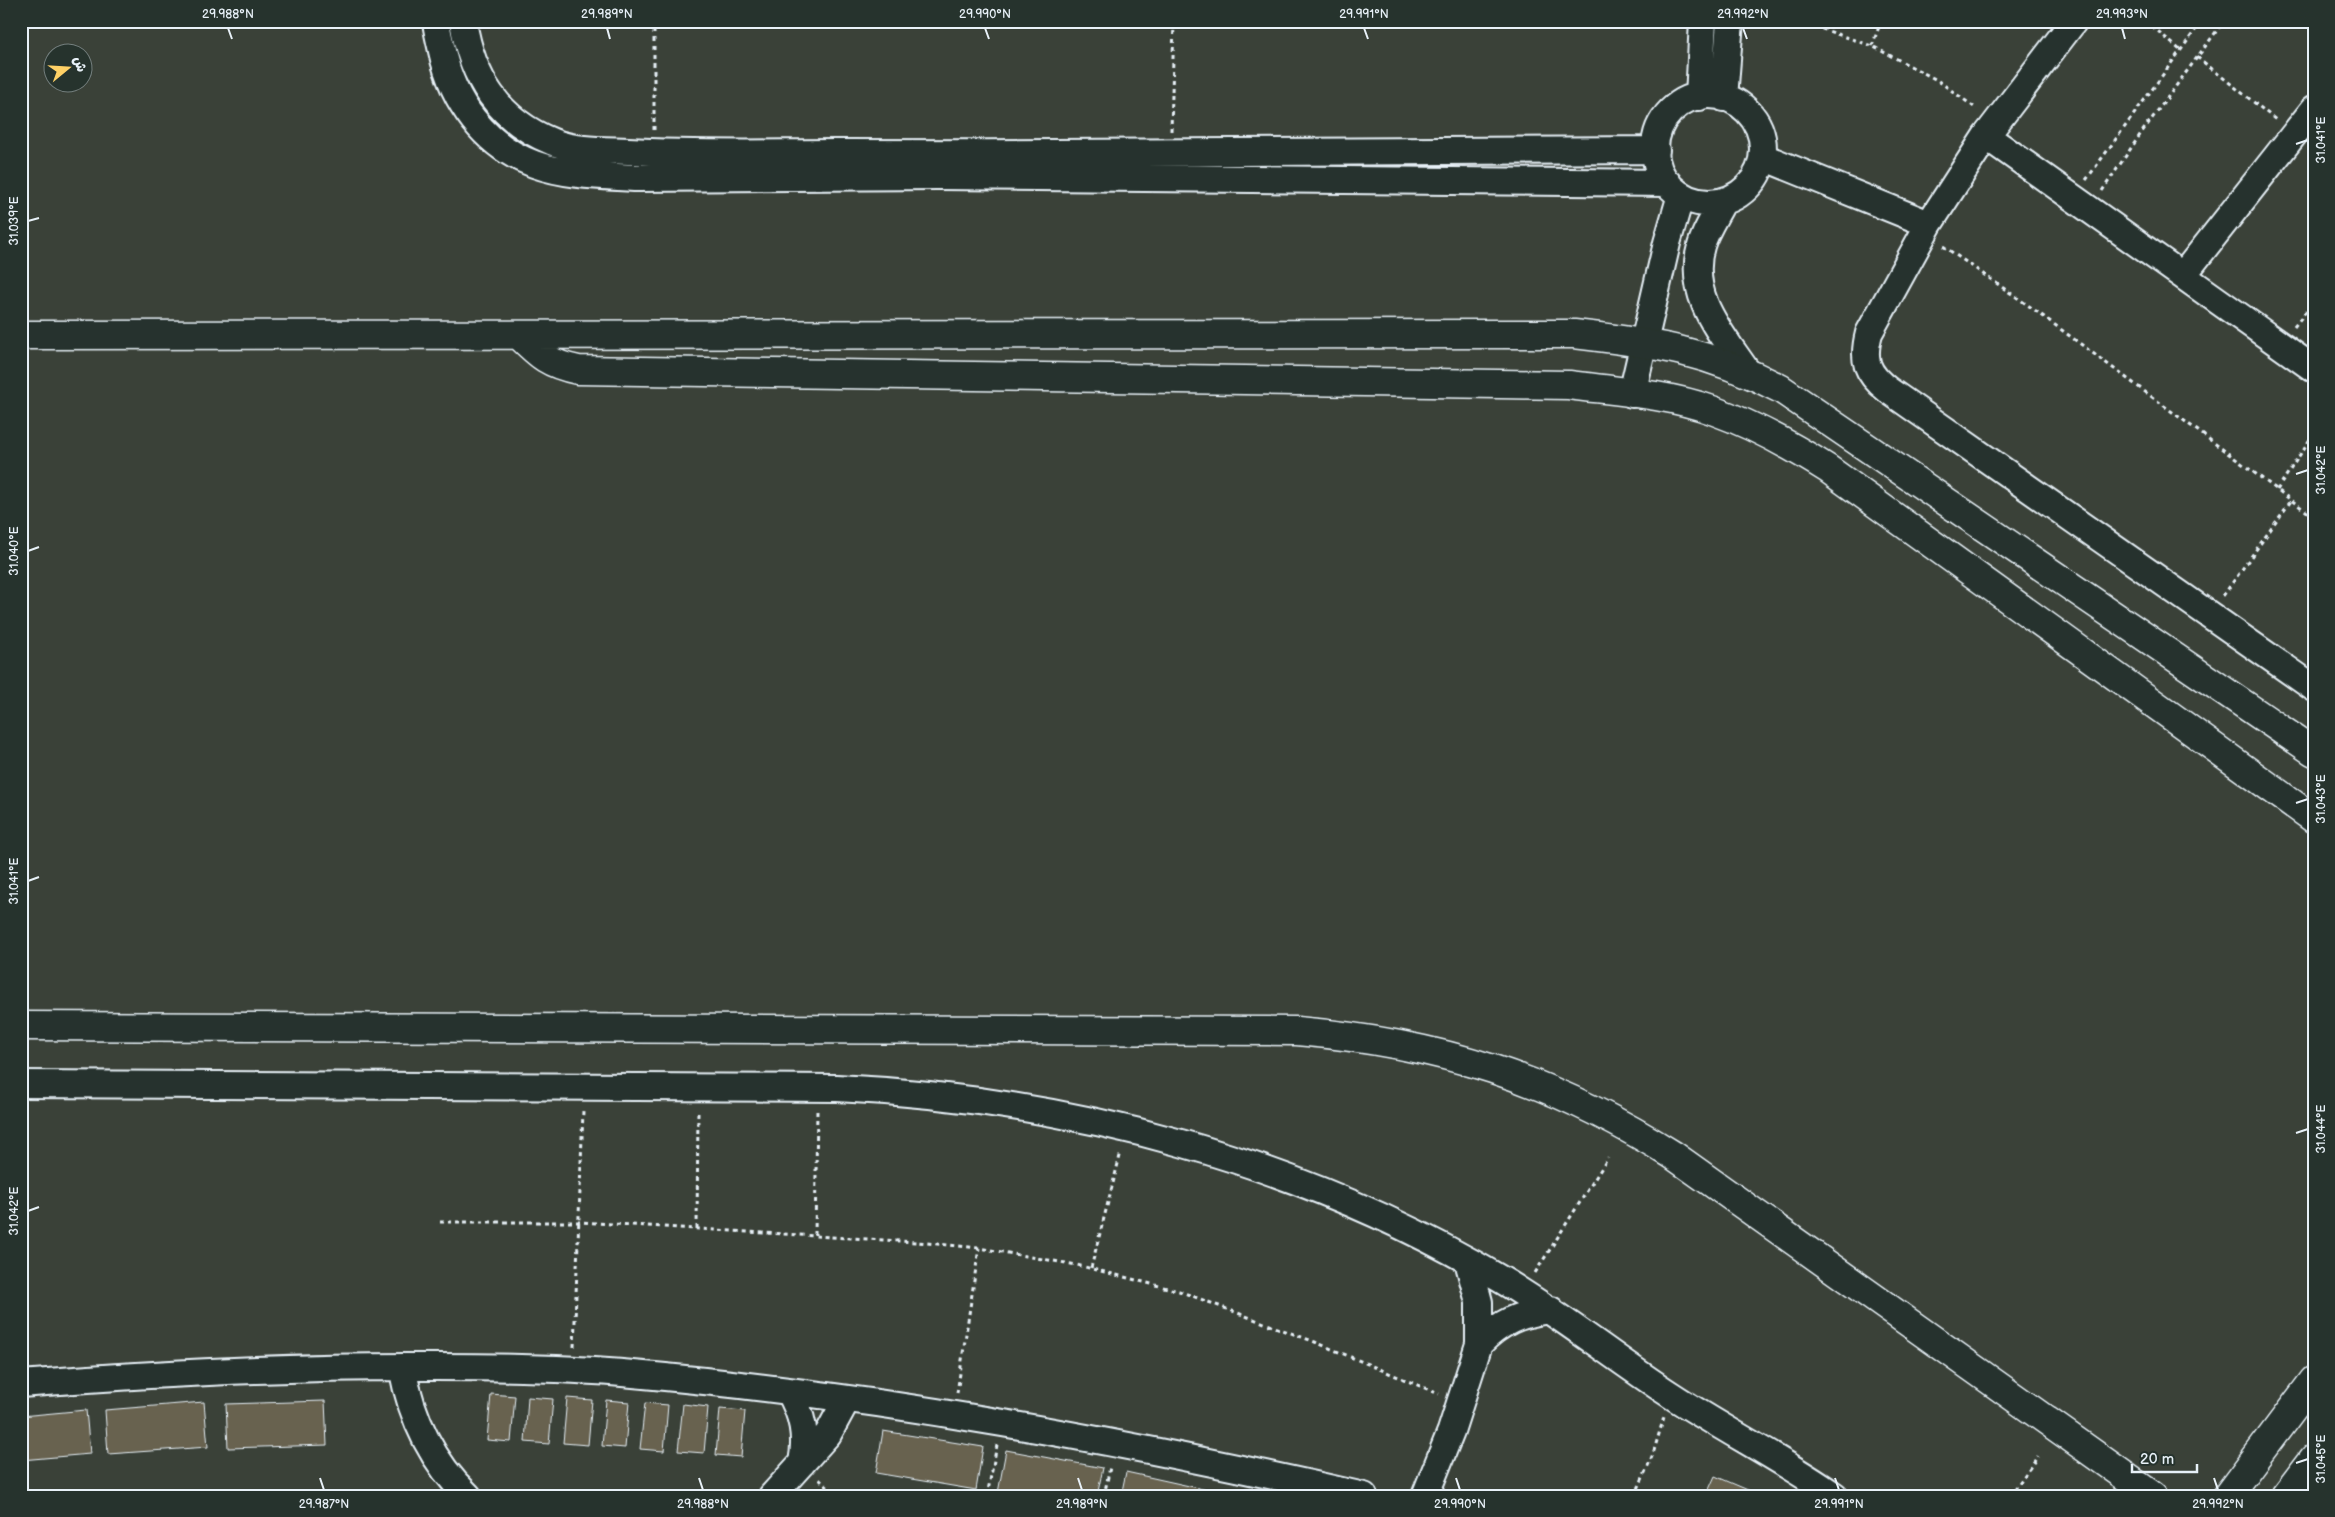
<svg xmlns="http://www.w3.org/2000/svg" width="2335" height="1517" font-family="'Balsamiq Sans','Playpen Sans Arabic',sans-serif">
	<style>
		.building { fill: #676250; stroke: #e8f1f8 }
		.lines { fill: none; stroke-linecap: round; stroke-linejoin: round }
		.minor-casing { stroke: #e8f1f8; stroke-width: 30 }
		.tertiary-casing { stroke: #e8f1f8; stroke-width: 31 }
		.path { stroke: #e8f1f8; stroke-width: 3; stroke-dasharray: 4 4; stroke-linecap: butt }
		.minor { stroke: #26332d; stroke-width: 26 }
		.tertiary { stroke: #26332d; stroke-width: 28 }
		.ticks { fill: none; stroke: #e8f1f8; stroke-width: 2 }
		.neatline { fill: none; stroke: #e8f1f8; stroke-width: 2 }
		.ticks-label { font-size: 12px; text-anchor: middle; fill: #e8f1f8 }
	</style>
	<rect width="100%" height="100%" fill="#3a4138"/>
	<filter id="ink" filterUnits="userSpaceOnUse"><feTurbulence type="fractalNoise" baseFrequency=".02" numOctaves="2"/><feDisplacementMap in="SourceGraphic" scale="10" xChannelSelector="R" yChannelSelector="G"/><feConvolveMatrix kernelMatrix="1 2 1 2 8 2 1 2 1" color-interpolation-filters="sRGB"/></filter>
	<g filter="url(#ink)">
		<path class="building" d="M491 1394 515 1396 511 1442 487 1440Z
			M528 1397 553 1399 549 1444 525 1442Z
			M567 1398 592 1400 588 1445 563 1443Z
			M606 1400 629 1402 625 1448 602 1446Z
			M325 1401 327 1445 228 1448 226 1404Z
			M204 1402 208 1447 108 1454 105 1410Z
			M645 1403 668 1405 664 1451 640 1449Z
			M683 1404 708 1407 704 1453 678 1451Z
			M720 1409 745 1411 741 1457 716 1455Z
			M86 1410 90 1454 21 1460V1416Z
			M883 1431 983 1447 976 1490 876 1473Z
			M1006 1450 1103 1468 1097 1496H1013L998 1493Z
			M1126 1472 1221 1493 1220 1496H1121Z
			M1715 1476 1762 1496H1706Z"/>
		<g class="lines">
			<g class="minor-casing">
				<path id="minor" d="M436 21C437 31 440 41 442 51 453 102 485 146 534 164 567 176 603 176 637 178L938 176 1668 183
					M463 21C472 78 498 120 553 142 576 151 603 150 628 151 697 155 767 153 837 153 1110 154 1383 152 1656 150
					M2074 21 1986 136 1929 224 1869 333C1862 360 1866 373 1888 390L2314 688
					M1655 149a54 54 0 1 1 108 0a54 54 0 1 1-108 0Z
					M1699 97 1703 21
					M1724 98 1730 21
					M1986 136 2314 369
					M1763 157 1929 224
					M1723 201C1716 215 1705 231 1701 246 1687 295 1720 332 1746 370
					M2183 275 2314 109
					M1632 394 1667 243 1681 195
					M21 1084 837 1088C1070 1099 1300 1160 1502 1280 1561 1315 1614 1358 1671 1395 1724 1430 1782 1459 1835 1496
					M1479 1344C1500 1322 1521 1313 1551 1310
					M402 1367C411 1416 431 1461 468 1496
					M21 1384C159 1373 297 1366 436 1367 502 1367 568 1368 633 1374 880 1396 1123 1441 1364 1496
					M789 1391C803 1415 807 1437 802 1463
					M772 1496 828 1434 847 1399
					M1425 1496 1451 1431 1479 1344V1302L1468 1261"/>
			</g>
			<g class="tertiary-casing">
				<path id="tertiary" d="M21 335 1574 334C1654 343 1709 351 1781 389L2314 752
					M519 335C540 356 549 364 578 370L1569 385C1616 391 1667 394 1712 410 1754 425 1792 446 1828 469L2314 819
					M21 1026 1297 1031C1439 1043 1552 1079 1673 1155L2153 1496
					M2227 1496 2314 1380
					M2285 1496 2314 1458"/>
			</g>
			<path class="path" d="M1799 21 1872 46 1937 80 1977 109
				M2146 21 2180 50
				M1872 46 1881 21
				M2197 57 2276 120
				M654 130V21
				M1171 131 1174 21
				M2086 180 2202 21
				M2102 191 2142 132 2224 21
				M1943 246 2032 308 2314 517
				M2294 327 2314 301
				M2277 490 2314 433
				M2223 596 2291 501
				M440 1222H580L917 1242 979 1248 1077 1265 1179 1291 1315 1342 1439 1394
				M697 1229 698 1110
				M815 1235 817 1111
				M1091 1268 1121 1152
				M1535 1273 1608 1158
				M574 1347 583 1111
				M957 1393 979 1248
				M819 1479 837 1496
				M987 1496 997 1445
				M1104 1496 1110 1467
				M1635 1496 1653 1454 1664 1417
				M2010 1496 2038 1456"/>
			<use href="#minor" class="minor"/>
			<use href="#tertiary" class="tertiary"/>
		</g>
	</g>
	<path class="ticks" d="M228 28 232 39M607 28 610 39M985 28 989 39M1364 28 1368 39M1743 28 1747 39M2122 28 2125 39M2296 144 2308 140M28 221 39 218M2296 474 2308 470M28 551 39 547M2296 803 2308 799M28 881 39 877M2296 1133 2308 1129M28 1211 39 1207M2296 1463 2308 1459M320 1478 324 1490M699 1478 703 1490M1078 1478 1082 1490M1456 1478 1460 1490M1835 1478 1839 1490M2214 1478 2218 1490"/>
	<rect width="2335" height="1517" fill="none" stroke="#26332d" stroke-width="55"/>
	<g transform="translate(68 68) rotate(72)"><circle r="24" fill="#26332d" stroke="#747f7e"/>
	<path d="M0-4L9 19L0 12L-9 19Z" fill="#ffd166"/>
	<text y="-8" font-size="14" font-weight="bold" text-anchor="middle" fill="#e8f1f8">ش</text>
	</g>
	<path d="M2132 1464v8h65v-8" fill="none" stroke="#e8f1f8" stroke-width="2.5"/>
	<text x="2140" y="1464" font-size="15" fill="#e8f1f8" stroke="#26332d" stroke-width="4" paint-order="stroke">20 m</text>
	<rect x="28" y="28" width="2280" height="1462" class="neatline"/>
	<g class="ticks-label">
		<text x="228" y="18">29.988°N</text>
		<text x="607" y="18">29.989°N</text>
		<text x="985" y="18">29.990°N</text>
		<text x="1364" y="18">29.991°N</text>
		<text x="1743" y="18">29.992°N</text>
		<text x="2122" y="18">29.993°N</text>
		<text transform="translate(2321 140) rotate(-90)" y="4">31.041°E</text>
		<text transform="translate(14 221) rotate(-90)" y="4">31.039°E</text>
		<text transform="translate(2321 470) rotate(-90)" y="4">31.042°E</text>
		<text transform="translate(14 551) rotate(-90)" y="4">31.040°E</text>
		<text transform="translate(2321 799) rotate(-90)" y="4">31.043°E</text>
		<text transform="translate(14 881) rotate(-90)" y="4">31.041°E</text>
		<text transform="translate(2321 1129) rotate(-90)" y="4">31.044°E</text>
		<text transform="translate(14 1211) rotate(-90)" y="4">31.042°E</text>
		<text transform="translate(2321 1459) rotate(-90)" y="4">31.045°E</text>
		<text x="324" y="1508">29.987°N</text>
		<text x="703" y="1508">29.988°N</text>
		<text x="1082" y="1508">29.989°N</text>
		<text x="1460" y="1508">29.990°N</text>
		<text x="1839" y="1508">29.991°N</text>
		<text x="2218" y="1508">29.992°N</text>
	</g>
</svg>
